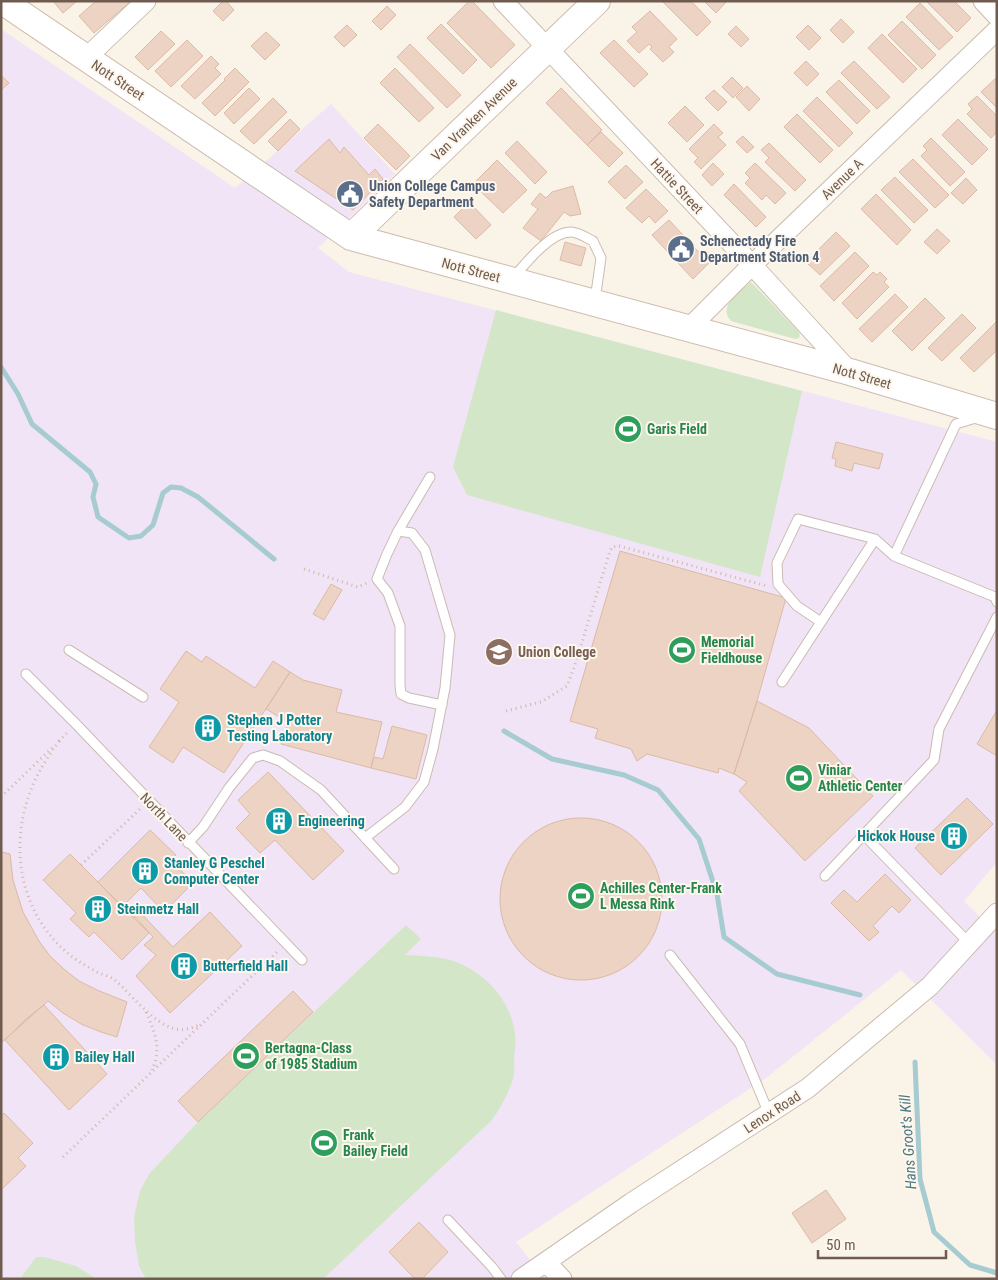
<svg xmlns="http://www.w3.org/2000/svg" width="998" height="1280" font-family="'Roboto Condensed',sans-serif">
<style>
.education{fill:#f0e4f6}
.green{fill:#d4e6c8}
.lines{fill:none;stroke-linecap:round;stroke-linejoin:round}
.stream{stroke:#a6cbd1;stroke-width:5}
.building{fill:#ecd3c3;stroke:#dcbaa5}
.lane-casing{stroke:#cabbaf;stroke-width:11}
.street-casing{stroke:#cabbaf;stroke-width:21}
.secondary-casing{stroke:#cdbbad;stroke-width:28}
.path{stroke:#d1b7a6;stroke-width:3;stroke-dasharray:1 4;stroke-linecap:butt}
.lane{stroke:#fff;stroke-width:9}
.street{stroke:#fff;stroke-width:19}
.secondary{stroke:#fff;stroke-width:26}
.labels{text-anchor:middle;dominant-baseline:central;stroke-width:4;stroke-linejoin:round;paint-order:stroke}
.street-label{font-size:14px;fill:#705b4f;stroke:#fdf7ee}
.service-label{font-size:14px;font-weight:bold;fill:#4e5e75;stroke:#fdf7ee;text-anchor:start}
.leisure-label{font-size:14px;font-weight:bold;fill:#27864d;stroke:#fdf7ee;text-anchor:start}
.education-label{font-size:14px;font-weight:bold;fill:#785e54;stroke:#fdf7ee;text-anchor:start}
.culture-label{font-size:14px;font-weight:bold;fill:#0d838f;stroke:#fdf7ee;text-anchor:start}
.water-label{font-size:15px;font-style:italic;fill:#4c7881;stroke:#fdf7ee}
</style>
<rect width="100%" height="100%" fill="#faf3e8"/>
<path class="education" d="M1 29 235 188 331 104 395 174 318 248 349 272 997 442V862L964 901 997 934V1065L901 970 766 1078 516 1242 545 1279H1Z"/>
<path class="green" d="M751 282 798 331 800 335 799 338 795 339 731 321C717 306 740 292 751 282Z
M496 310 802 391 760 577 467 495 453 467Z
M406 925 421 939 405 955C423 956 444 956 461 964 489 977 511 1002 515 1034 516 1041 515 1049 514 1056 514 1064 515 1072 513 1079 508 1094 501 1107 492 1120L323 1279H146L139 1266 135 1241 134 1217 140 1191 149 1174 198 1122Z
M36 1257H44L76 1266 97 1279H20Z"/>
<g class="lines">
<path class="stream" d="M1 367 18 394 32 424 90 472 96 484 93 497 98 517 129 538 141 536 153 525 163 493 171 487 181 488 198 497 274 559
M504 731 552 759 624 775 658 790 699 839 717 894 724 937 777 974 860 995
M915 1062 920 1179 934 1232 970 1265 997 1273"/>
</g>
<path class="building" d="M53 1H77L63 13Z
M96 1H130V2L94 33 79 16Z
M223 1H226L234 10 223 21 213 11Z
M469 1H472L515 45 491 68 447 23Z
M662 1H691L711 22 697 36Z
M704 1H727L716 13Z
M926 1H954L971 18 957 32Z
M920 3 953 37 939 50 906 17Z
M387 6 396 15 381 30 372 21Z
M650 11 677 39 669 47 674 52 663 62 650 49 652 47 649 44 639 53 627 41 637 32 632 27Z
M841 19 854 32 843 43 830 30Z
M902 21 936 55 922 69 888 35Z
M441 24 477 60 463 74 427 38Z
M347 25 357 35 344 47 334 37Z
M808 25 821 38 809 50 796 37Z
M736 26 749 39 741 47 728 34Z
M161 31 175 44 148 70 135 57Z
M266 32 280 45 265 60 251 46Z
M882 34 917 69 903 83 868 48Z
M187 40 203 56 171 87 155 71Z
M614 40 648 74 634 87 600 53Z
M410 44 461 95 447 108 397 57Z
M211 56 219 64 215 68 221 74 195 99 181 86Z
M806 61 819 74 807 86 794 73Z
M854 61 890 97 877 109 841 73Z
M235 68 249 82 215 116 202 103 225 80 224 79Z
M395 68 434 108 419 122 380 83Z
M1 75 9 83 1 90Z
M732 77 743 88 733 98 722 87Z
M996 78 997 79V108L981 92Z
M839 80 870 111 857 124 826 92Z
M747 86 760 99 749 111 736 97Z
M249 88 260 99 234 124 224 113Z
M561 88 602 130 587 145 546 103Z
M714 90 727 102 718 111 705 98Z
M977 96 997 116V132L991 138 967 114 972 109 968 104Z
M817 97 853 133 839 147 803 111Z
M273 98 287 112 254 144 240 131Z
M685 106 704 125 687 142 668 123Z
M797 114 833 150 820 163 784 127Z
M290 119 300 129 278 151 268 141Z
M958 119 988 149 972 165 942 135Z
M378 124 410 156 396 170 364 138Z
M714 124 723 133 718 137 726 145 701 169 694 162 698 158 689 149Z
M601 132 623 153 609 167 587 145Z
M743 136 754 147 747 153 736 142Z
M931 138 965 172 950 186 921 156 927 150 923 146Z
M329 139 340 153 344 147 369 175 375 169 383 179 353 210 295 171Z
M517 141 547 172 535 184 505 153Z
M769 143 806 180 795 191 765 162 769 158 761 150Z
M913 159 949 195 935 208 899 172Z
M497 160 527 190 503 213 473 184Z
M713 163 724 174 712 186 702 175Z
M755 163 786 193 775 204 766 195 762 200 745 183 750 178 745 173Z
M626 165 643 182 625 199 608 182Z
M895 177 928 210 914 223 881 190Z
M966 178 977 190 963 204 951 193Z
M734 184 766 217 756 227 724 195Z
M573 186 581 214 570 216 564 212 541 241 523 228 538 209 531 204 540 193 546 198 552 192Z
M646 189 668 211 655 223 649 216 642 223 626 208Z
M876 194 911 230 897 245 861 209Z
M469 202 491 225 476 239 454 217Z
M669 220 709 263 693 279 652 235Z
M937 229 950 241 937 254 924 242Z
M836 232 850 246 820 275 806 262Z
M565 242 586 248 581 266 560 260Z
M855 252 869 266 834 301 820 286Z
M873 272 877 275 880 272 887 279 884 282 889 287 857 319 842 303Z
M895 294 908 307 872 342 859 329Z
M925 298 945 318 912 351 892 331Z
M962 314 976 328 942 361 928 348Z
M997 321V350L974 372 960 358Z
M836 442 883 454 879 469 854 463 852 471 835 466 836 459 832 458Z
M620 551 786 598 757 701 734 774 719 768 718 773 647 754 637 761 631 749 595 738 598 729 570 721Z
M331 584 342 590 324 620 313 614Z
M186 651 202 662 206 656 255 688 273 661 290 672 224 773 183 747 173 763 149 747 179 702 160 689Z
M290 672 303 680 342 690 336 712 382 722 371 768 281 744 288 722 266 709Z
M757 701 809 728 873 796 805 861 739 791 747 782 734 774Z
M997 710V756L977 744Z
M392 726 427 735 416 779 371 768 374 757 383 759Z
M268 772 344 851 313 880 275 840 260 853 236 828 250 814 238 800Z
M967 798 993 824 941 875 915 848Z
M500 899a81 81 0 1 1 162 0a81 81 0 1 1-162 0Z
M150 830 176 855 171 860 193 883 164 912 141 888 122 907 98 882Z
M1 852 10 854 13 880 23 912 39 941 50 956 65 970 79 981 97 990 127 1002 117 1037 101 1032 81 1024 63 1013 48 1001 1 1043Z
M70 854 149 933 122 960 94 932 89 937 70 919 76 913 43 880Z
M885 874 911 900 899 913 892 906 873 926 879 932 869 941 831 903 844 890 857 902Z
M134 906 173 947 210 912 242 946 170 1013 136 976 156 955 144 945 153 937 135 917 134 918 127 912Z
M293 991 313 1012 198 1122 178 1101Z
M44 1005 107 1074 69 1110 5 1040 26 1019Z
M4 1113 33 1143 18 1158 26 1166 1 1190V1116Z
M826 1190 846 1219 812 1243 792 1213Z
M419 1222 448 1252 422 1279H415L389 1252Z"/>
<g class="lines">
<g class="lane-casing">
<path id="lane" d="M513 278C526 263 550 232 571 232 578 232 587 238 593 241L601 258 595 300
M979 417 956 424 894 556 995 597 997 602
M398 531 430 477
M821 622 797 606 778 584 777 563 798 519 875 539 894 556
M69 650 143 697
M26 674 76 724 302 960
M782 682 875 539
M864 835 969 943
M365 838 405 807 424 782 433 749 445 688 450 635 425 550 412 533 398 531 387 554 377 579 388 593 400 626V685L401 694 409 698 442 705
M188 843 203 827 229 788 253 758 263 755 280 761 321 790 394 869
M825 876 934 760 939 729 997 617
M670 955 740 1044 769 1114
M448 1220 492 1267 501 1279"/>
</g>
<g class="street-casing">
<path id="street" d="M503 1 752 265 849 371
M983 1 997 16
M86 58 146 1
M688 329 752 265 997 30
M546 1262 562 1279
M521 1279 631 1203 808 1088 930 986 997 913"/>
</g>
<g class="secondary-casing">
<path id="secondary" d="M2 1 351 237 850 372 997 416
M351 237 597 1"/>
</g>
<path class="path" d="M304 569 358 587 367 583
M506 711 541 702 567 686 575 665 609 554 612 547 619 546 767 586
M59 741C49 755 39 770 32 787 8 846 19 914 71 956 79 962 88 967 97 972 104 975 112 977 117 982 134 997 162 1035 187 1029 192 1028 197 1026 201 1024
M59 741 69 731
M1 797 53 747
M81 865 140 809
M146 1012C155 1033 162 1048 152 1070
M63 1157 278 951"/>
<use href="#lane" class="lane"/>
<use href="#street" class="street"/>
<use href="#secondary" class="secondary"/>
</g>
<defs>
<g id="civic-disc" transform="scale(1.4375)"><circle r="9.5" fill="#5c6f8a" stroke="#fdf7ee"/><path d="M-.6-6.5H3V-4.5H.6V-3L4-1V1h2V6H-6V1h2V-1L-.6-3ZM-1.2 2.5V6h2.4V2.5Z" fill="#fff"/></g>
<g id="stadium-disc" transform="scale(1.4375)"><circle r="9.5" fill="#2e9e5b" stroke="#fdf7ee"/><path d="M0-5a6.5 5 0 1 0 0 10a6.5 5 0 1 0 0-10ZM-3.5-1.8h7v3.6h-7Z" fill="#fff"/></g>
<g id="university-disc" transform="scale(1.4375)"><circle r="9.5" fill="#8d6e63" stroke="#fdf7ee"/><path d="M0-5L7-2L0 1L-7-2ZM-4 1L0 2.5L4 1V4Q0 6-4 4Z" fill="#fff"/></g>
<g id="building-disc" transform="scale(1.4375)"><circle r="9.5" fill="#0f9aa8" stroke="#fdf7ee"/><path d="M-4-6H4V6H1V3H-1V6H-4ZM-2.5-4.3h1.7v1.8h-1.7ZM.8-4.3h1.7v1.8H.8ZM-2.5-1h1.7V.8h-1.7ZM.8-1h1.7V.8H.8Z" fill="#fff"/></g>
</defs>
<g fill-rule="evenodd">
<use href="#civic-disc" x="350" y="194"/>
<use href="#civic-disc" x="681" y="249"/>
<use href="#stadium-disc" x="628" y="429"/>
<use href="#stadium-disc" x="682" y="650"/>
<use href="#university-disc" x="499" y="652"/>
<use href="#building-disc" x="208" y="728"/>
<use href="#stadium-disc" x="799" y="778"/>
<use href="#building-disc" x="279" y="821"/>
<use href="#building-disc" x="954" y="836"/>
<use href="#building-disc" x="145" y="871"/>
<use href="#stadium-disc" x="581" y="896"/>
<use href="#building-disc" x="98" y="909"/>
<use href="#building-disc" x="184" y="966"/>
<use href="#stadium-disc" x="246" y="1056"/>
<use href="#building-disc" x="56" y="1057"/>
<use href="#stadium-disc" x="324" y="1143"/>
</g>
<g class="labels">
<g class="street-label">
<text transform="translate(118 80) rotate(34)">Nott Street</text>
<text transform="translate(474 119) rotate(-44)">Van Vranken Avenue</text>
<text transform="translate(842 179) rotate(-44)">Avenue A</text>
<text transform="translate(677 186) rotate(47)">Hattie Street</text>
<text transform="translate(471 270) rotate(15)">Nott Street</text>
<text transform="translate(862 376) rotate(16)">Nott Street</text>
<text transform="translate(164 817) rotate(46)">North Lane</text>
<text transform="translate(772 1112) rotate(-33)">Lenox Road</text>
</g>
<g class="service-label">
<text x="369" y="186">Union College Campus<tspan x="369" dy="16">Safety Department</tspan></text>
<text x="700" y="241">Schenectady Fire<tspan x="700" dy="16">Department Station 4</tspan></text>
</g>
<g class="leisure-label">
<text x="647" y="429">Garis Field</text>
<text x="701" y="642">Memorial<tspan x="701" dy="16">Fieldhouse</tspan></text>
<text x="818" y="770">Viniar<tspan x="818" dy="16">Athletic Center</tspan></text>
<text x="600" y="888">Achilles Center-Frank<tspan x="600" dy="16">L Messa Rink</tspan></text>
<text x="265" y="1048">Bertagna-Class<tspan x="265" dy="16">of 1985 Stadium</tspan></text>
<text x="343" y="1135">Frank<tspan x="343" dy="16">Bailey Field</tspan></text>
</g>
<g class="education-label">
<text x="518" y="652">Union College</text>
</g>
<g class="culture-label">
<text x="227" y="720">Stephen J Potter<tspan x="227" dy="16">Testing Laboratory</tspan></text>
<text x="298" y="821">Engineering</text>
<text x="935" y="836" text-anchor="end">Hickok House</text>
<text x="164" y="863">Stanley G Peschel<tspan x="164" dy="16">Computer Center</tspan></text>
<text x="117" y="909">Steinmetz Hall</text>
<text x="203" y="966">Butterfield Hall</text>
<text x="75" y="1057">Bailey Hall</text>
</g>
<g class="water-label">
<text transform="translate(908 1142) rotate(-94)">Hans Groot's Kill</text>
</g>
</g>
<rect width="998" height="1280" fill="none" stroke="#705b4f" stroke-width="5"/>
<path d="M818 1250v8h128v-8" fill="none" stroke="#705b4f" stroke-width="2.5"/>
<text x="826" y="1250" font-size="15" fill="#705b4f" stroke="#fdf7ee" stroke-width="4" paint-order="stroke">50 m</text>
</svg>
